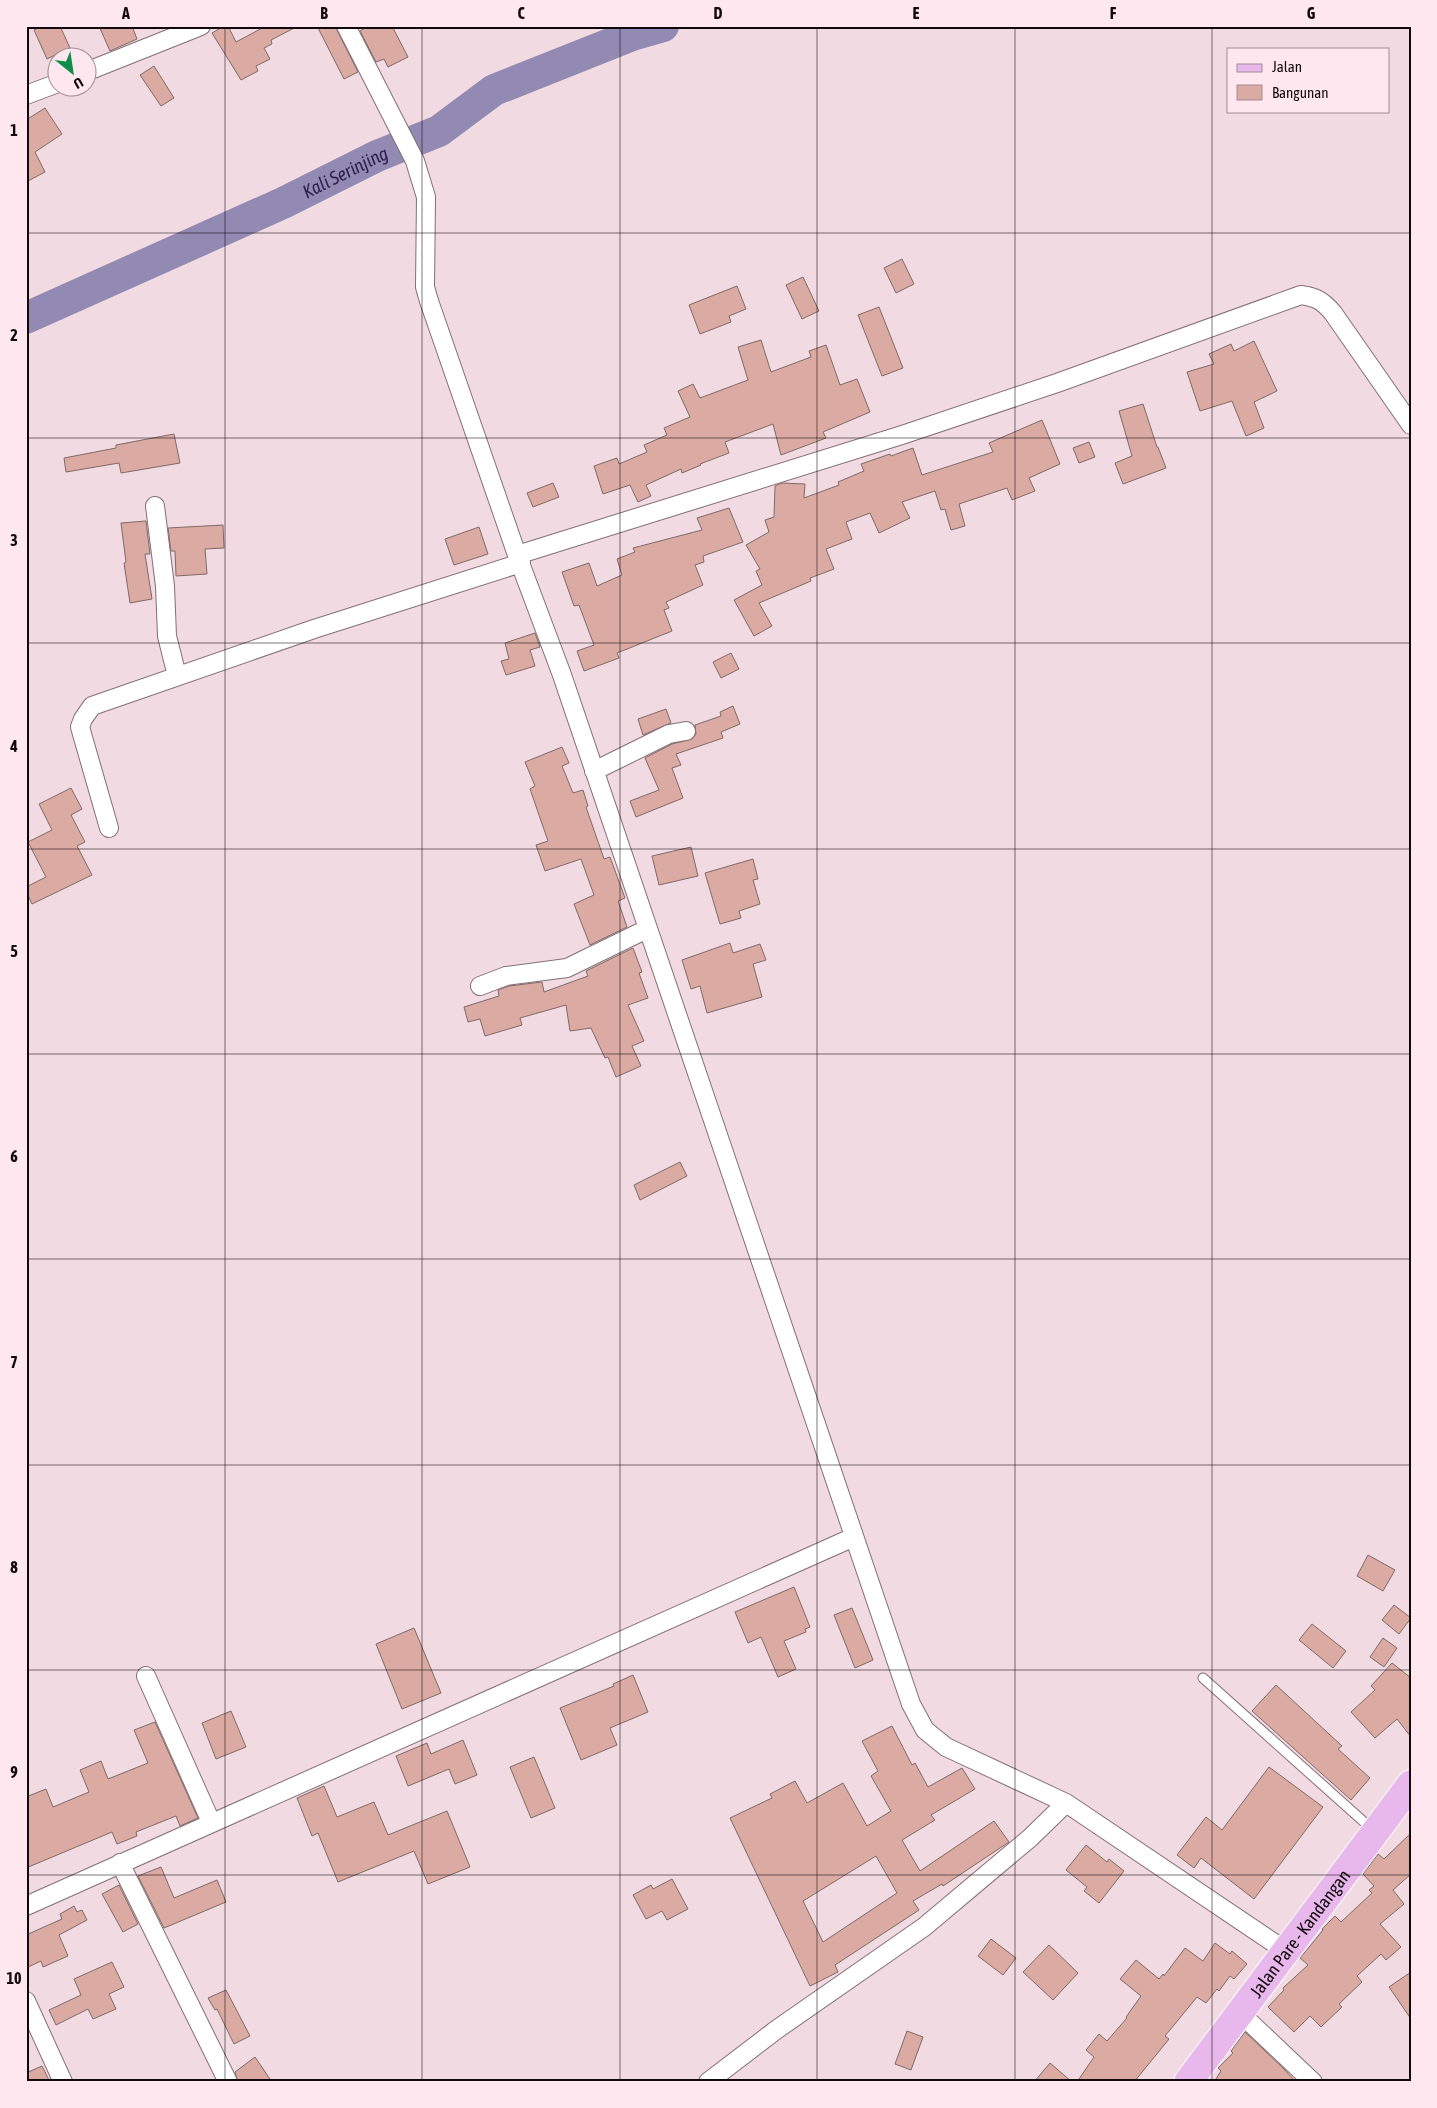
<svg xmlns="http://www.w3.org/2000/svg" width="1437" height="2108" font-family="'Asap Condensed',sans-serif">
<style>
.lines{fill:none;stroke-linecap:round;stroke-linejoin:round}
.river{stroke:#928ab2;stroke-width:32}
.building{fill:#dbaaa3;stroke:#7f6a67;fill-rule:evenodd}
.service-casing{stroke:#846f76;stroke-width:11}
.minor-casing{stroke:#846f76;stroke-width:20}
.primary-casing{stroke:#fff;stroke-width:30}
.service{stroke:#fff;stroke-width:9}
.minor{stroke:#fff;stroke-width:18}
.primary{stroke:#e8b7eb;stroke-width:28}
.grid{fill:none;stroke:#11090c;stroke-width:1;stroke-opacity:0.55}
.labels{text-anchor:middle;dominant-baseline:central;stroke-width:4;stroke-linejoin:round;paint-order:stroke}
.street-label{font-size:18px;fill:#11090c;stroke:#fee7ee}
.water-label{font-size:19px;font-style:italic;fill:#2e1e51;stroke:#fee7ee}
.neatline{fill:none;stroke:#11090c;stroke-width:2}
.grid-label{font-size:16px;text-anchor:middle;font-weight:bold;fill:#11090c}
</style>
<rect width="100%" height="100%" fill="#f1dae1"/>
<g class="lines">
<path class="river" id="s1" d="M26 318 283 203 377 156 439 131 494 90 635 34 663 26"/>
</g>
<path class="building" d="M43 26H60L70 48 47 59 34 30Z
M99 26H132L137 39 110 51Z
M224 26H228L236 42 266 26H298L271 40 272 44 264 48 270 59 256 66 258 71 241 80 212 33Z
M317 26H335L358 72 344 79Z
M368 26H392L408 57 388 67 384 59 376 62 360 31Z
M154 66 174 98 161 106 140 75Z
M45 108 62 134 35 152 45 172 26 182V120Z
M902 259 914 284 896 293 884 268Z
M803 277 819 311 802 319 786 285Z
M737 286 746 309 729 316 731 322 700 334 689 305Z
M879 307 903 368 882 376 858 315Z
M761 340 771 372 811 357 809 351 826 345 840 385 857 379 870 412 823 432 826 438 781 455 773 424 725 442 729 453 700 464 701 465 682 473 681 469 646 485 651 496 638 502 630 485 603 494 594 466 617 458 619 464 647 452 644 445 667 435 664 428 690 417 678 391 693 384 700 398 748 380 738 347Z
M1254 341 1277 391 1254 402 1264 428 1246 436 1232 401 1200 411 1187 372 1214 364 1209 354 1231 344 1234 351Z
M1143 404 1157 447H1158L1166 468 1123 484 1115 463 1132 456 1119 411Z
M1042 420 1060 464 1029 478 1035 491 1012 500 1007 488 959 504 965 526 951 530 945 509 941 510 935 491 902 502 910 518 879 533 870 513 846 522 852 539 826 549 834 569 810 578 811 581 759 603 772 626 754 636 734 600 762 585 756 571 760 569 746 545 769 532 765 520 774 517 775 486 782 483 805 484 804 498 839 485 838 482 864 471 861 464 890 454 891 456 913 448 922 475 993 452 989 443Z
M174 434 180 463 121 473 119 463 66 472 64 458 116 448V445Z
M1089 442 1095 457 1079 463 1073 448Z
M553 483 559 497 533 507 527 493Z
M729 508 743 542 703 556 704 562 695 565 703 585 666 602 669 608 664 610 672 631 617 653 619 658 584 671 577 651 594 645 579 605 574 606 562 572 589 563 597 586 622 575 617 559 635 552 633 548 702 530 697 518Z
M146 521 150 554H145L152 599 130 603 124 563 126 562 121 523Z
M223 525 224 548 205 549 207 574 176 576 175 551H171L168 528Z
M479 527 488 554 454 565 445 539Z
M535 633 540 647 530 650 535 666 506 675 501 661 509 659 505 643Z
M731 653 739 669 721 678 713 662Z
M733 706 740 724 721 732 723 738 676 754 681 765 672 768 683 798 636 817 630 801 659 790 645 758 672 744 692 739 696 734 695 725 721 716 720 712Z
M666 709 671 723 643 735 638 719Z
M562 747 569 763 562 766 573 793 583 790 588 806 586 807 604 859 610 857 625 898 618 901 627 927 590 945 574 904 594 895 581 859 545 871 536 845 548 841 530 789 535 786 525 762Z
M71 788 82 809 71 815 85 842 77 846 92 875 32 904 26 891V887L46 877 28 842 52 830 39 804Z
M691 847 698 876 659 885 652 856Z
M753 859 758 879 753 880 760 904 739 911 741 918 720 924 705 873Z
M730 943 733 953 760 944 766 960 753 964 762 997 707 1013 700 986 691 989 682 960Z
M633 948 642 972 639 973 648 998 628 1005 644 1041 632 1046 641 1066 616 1077 608 1057 605 1058 591 1028 570 1031 566 1005 520 1018 522 1025 485 1036 480 1019 468 1022 464 1007 499 996 498 990 509 986 542 982 544 992 588 976 586 971Z
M680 1162 687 1176 640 1200 634 1185Z
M1368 1555 1395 1570 1383 1591 1357 1576Z
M794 1587 810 1627 805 1629 806 1632 784 1641 796 1669 778 1677 761 1637 748 1643 735 1612Z
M1394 1605 1411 1618 1399 1634 1382 1620Z
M852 1608 873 1660 855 1668 834 1615Z
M1312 1624 1346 1651 1333 1668 1299 1640Z
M414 1628 441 1693 402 1709 376 1644Z
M1383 1638 1397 1648 1384 1667 1370 1657Z
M1392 1663 1411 1678V1737L1397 1719 1375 1738 1351 1712 1375 1690 1371 1686Z
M633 1675 648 1712 610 1728 617 1745 581 1760 560 1708 614 1686 613 1684Z
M1276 1685 1342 1746 1338 1749 1370 1778 1351 1800 1252 1711Z
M231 1711 246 1747 216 1759 202 1723Z
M155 1722 198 1818 180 1826 176 1816 136 1832 137 1836 117 1844 112 1832 26 1868V1797L46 1789 53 1807 89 1792 80 1770 101 1761 108 1779 148 1763 134 1730Z
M892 1726 912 1765 915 1763 928 1787 962 1768 975 1789 931 1815 935 1820 902 1840 920 1871 994 1821 1009 1842 943 1886 942 1884 913 1901 919 1910 835 1965 838 1972 810 1986 730 1818 772 1798 770 1794 795 1781 807 1803 843 1783 867 1826 891 1811 871 1776 878 1771 862 1741ZM876 1856 897 1893 823 1942 803 1901Z
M463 1740 477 1775 455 1784 449 1769 408 1786 396 1756 427 1743 431 1754Z
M534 1757 555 1808 531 1818 510 1767Z
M1269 1767 1323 1807 1254 1899 1201 1858 1194 1868 1177 1855 1206 1817 1222 1830Z
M324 1786 337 1817 374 1802 388 1835 447 1811 470 1867 428 1884 414 1851 338 1882 318 1833 312 1836 297 1798Z
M1411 1833V1874L1393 1890 1404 1904 1380 1924 1401 1947 1386 1960 1381 1954 1357 1976 1362 1982 1339 2004 1342 2007 1321 2027 1310 2016 1294 2032 1268 2007 1284 1990 1283 1988 1308 1965 1300 1958 1323 1930 1322 1929 1335 1916 1341 1922 1372 1893 1369 1890 1374 1886 1363 1874 1378 1854 1384 1859Z
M1086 1845 1107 1862 1109 1859 1124 1871 1099 1903 1084 1891 1087 1887 1066 1870Z
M161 1867 174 1898 217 1880 226 1902 164 1928 138 1876Z
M672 1879 688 1909 667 1920 662 1911 646 1919 633 1895 651 1885 653 1889Z
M119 1885 138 1924 123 1932 102 1894Z
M74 1906 77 1912 82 1910 87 1920 59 1935 68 1956 43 1967 41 1961 26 1968V1935L62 1919 60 1914Z
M991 1939 1016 1958 1003 1975 978 1956Z
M1215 1943 1230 1954 1232 1951 1247 1964 1234 1979 1230 1976 1219 1991 1217 1989 1206 2003 1197 1997 1165 2036 1169 2039 1134 2082H1077L1094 2057 1086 2050 1099 2034 1107 2041 1127 2018 1126 2017 1141 1996 1120 1979 1136 1960 1159 1979 1163 1974 1164 1976 1185 1948 1203 1961Z
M1049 1945 1078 1973 1053 2000 1023 1972Z
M112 1962 124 1987 109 1994 116 2009 93 2019 88 2009 56 2025 49 2010 81 1995 74 1979Z
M1411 1972V2019L1389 1987Z
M226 1990 250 2036 234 2044 217 2009 215 2010 208 1998Z
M907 2031 923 2037 911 2070 895 2064Z
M1245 2032 1283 2068 1296 2082H1214L1221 2071 1218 2068 1233 2053 1231 2051Z
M255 2057 272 2082H238L235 2072Z
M1050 2063 1072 2082H1034Z
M42 2066 50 2082H26V2073Z"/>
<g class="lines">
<g class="service-casing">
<path id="service" d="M1203 1678 1373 1830"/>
</g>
<g class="minor-casing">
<path id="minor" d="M346 26 415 161 426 197 425 287 429 301 517 555 562 675 911 1704 925 1730 946 1747 1066 1803 1286 1951
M88 71 201 26
M26 95 58 83
M155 506 165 586 167 636 177 676
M517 555 902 435 1057 383 1301 295C1316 297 1323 301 1333 313L1411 425
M594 771 669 734 686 731
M109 828 80 727 83 719 92 706 314 629 521 563
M480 986 506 976 567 968 647 929
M146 1676 211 1822
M120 1863 228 2082
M26 1906 854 1537
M26 2001 63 2082
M1240 2013 1313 2082
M708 2082 776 2030 924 1927 1030 1838 1066 1803"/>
</g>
<g class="primary-casing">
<g id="primary">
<path id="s2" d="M1188 2082 1411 1784"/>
</g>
</g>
<use href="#service" class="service"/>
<use href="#minor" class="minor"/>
<use href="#primary" class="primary"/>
</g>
<path class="grid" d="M225 26V2082M422 26V2082M620 26V2082M817 26V2082M1015 26V2082M1212 26V2082M26 233H1411M26 438H1411M26 643H1411M26 849H1411M26 1054H1411M26 1259H1411M26 1465H1411M26 1670H1411M26 1875H1411"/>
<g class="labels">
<g class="street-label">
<text stroke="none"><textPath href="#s2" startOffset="186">Jalan Pare - Kandangan</textPath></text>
</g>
<g class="water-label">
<text stroke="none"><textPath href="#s1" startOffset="351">Kali Serinjing</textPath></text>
</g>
</g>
<rect width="1437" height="2108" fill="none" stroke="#fee7ee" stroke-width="55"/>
<rect x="1227" y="48" width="162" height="65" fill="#fee7ee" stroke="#9f8e94"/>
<rect x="1237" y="64" width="25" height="8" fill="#e8b7eb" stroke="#9f8e94"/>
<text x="1272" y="72" font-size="15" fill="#11090c">Jalan</text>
<rect x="1237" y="85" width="25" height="15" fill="#dbaaa3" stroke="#9f8e94"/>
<text x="1272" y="98" font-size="15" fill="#11090c">Bangunan</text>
<g transform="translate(72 72) rotate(150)"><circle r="24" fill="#fee7ee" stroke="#9f8e94"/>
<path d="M0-4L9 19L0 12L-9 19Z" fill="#0f8e4a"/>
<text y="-8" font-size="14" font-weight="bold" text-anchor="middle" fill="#11090c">U</text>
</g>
<rect x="28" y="28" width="1382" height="2052" class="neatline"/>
<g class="grid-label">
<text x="126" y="19">A</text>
<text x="324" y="19">B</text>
<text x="521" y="19">C</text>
<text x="718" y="19">D</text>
<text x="916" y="19">E</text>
<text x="1113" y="19">F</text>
<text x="1311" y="19">G</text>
<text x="14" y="136">1</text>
<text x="14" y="341">2</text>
<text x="14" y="546">3</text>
<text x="14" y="752">4</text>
<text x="14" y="957">5</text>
<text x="14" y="1162">6</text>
<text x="14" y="1368">7</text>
<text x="14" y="1573">8</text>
<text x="14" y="1778">9</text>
<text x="14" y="1984">10</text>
</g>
</svg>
